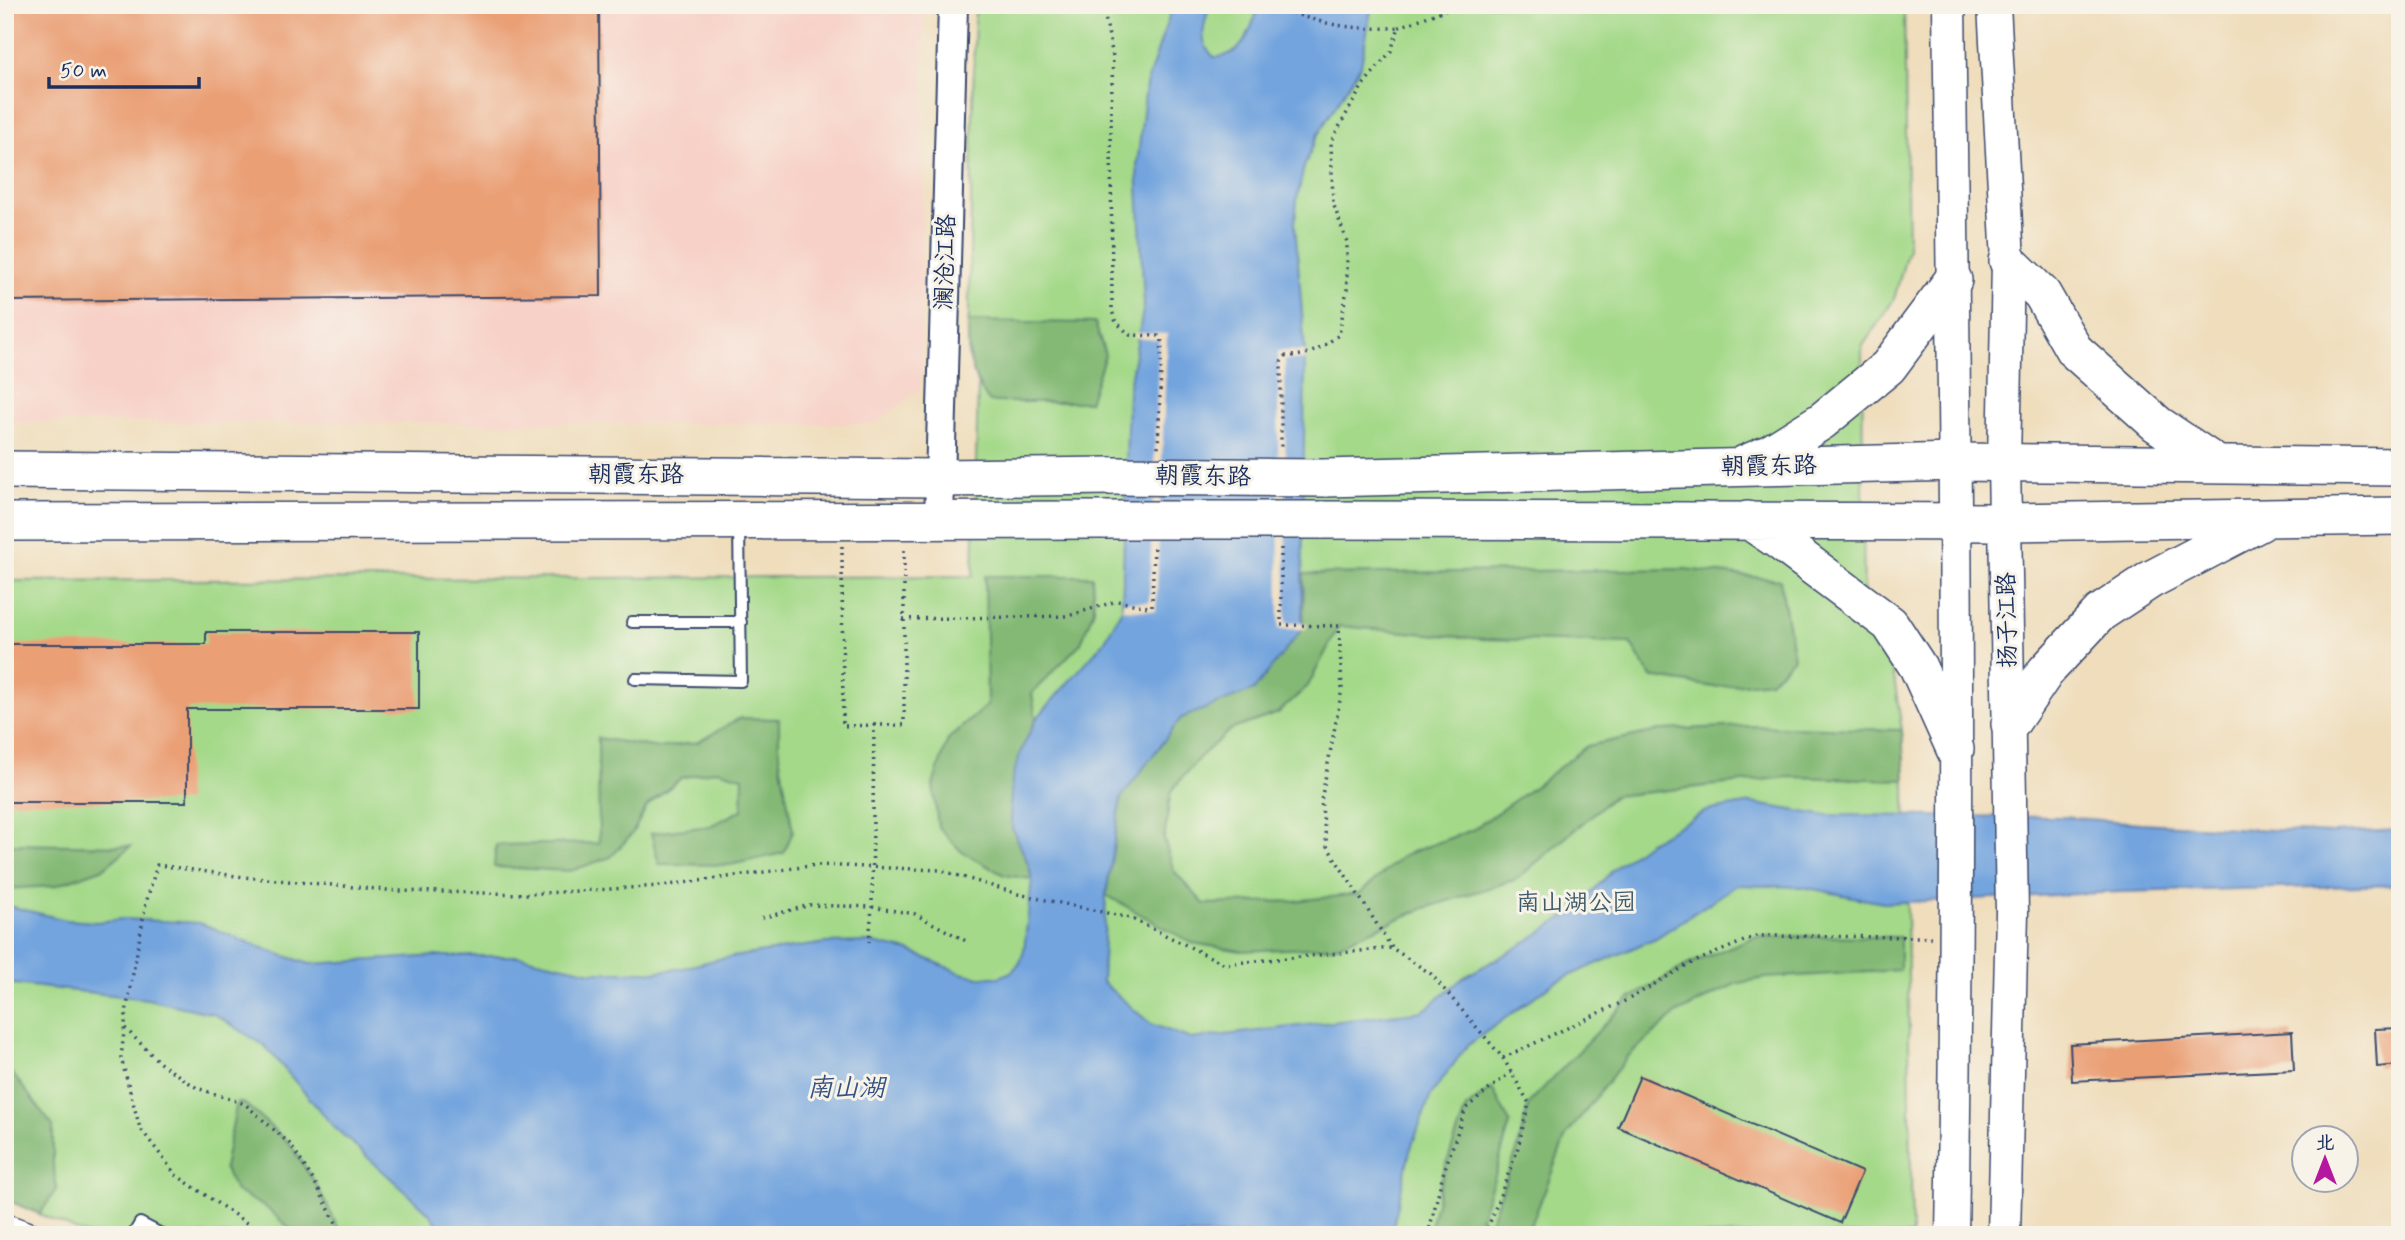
<svg xmlns="http://www.w3.org/2000/svg" width="2405" height="1240" font-family="Mynerve,'LXGW WenKai TC',sans-serif">
<style>
.built{fill:#f7d1c7}
.green{fill:#a4d989;stroke:#608474;stroke-width:2}
.forest{fill:#83b975;stroke:#4f746a;stroke-width:2}
.water{fill:#73a4de;stroke:#476a9e;stroke-width:2}
.pier{fill:#efddbb}
.building{fill:#ea9f74}
.lines{fill:none;stroke-linecap:round;stroke-linejoin:round}
.service-casing{stroke:#3b496c;stroke-width:14}
.minor-casing{stroke:#3b496c;stroke-width:26}
.tertiary-casing{stroke:#3b496c;stroke-width:32}
.secondary-casing{stroke:#3b496c;stroke-width:35}
.primary-casing{stroke:#3b496c;stroke-width:40}
.path{stroke:#3b496c;stroke-width:3.5;stroke-dasharray:2 5;stroke-linecap:butt}
.service{stroke:#fff;stroke-width:10}
.minor{stroke:#fff;stroke-width:23}
.tertiary{stroke:#fff;stroke-width:28}
.secondary{stroke:#fff;stroke-width:32}
.primary{stroke:#fff;stroke-width:37}
.primary-bridge-casing{stroke:#3b496c;stroke-width:40;stroke-linecap:butt}
.primary-bridge{stroke:#fff;stroke-width:37}
.labels{text-anchor:middle;dominant-baseline:central;stroke-width:6;stroke-linejoin:round;paint-order:stroke}
.street-label{font-size:24px;fill:#1b2f5e;stroke:#f7f3e8}
.park-label{font-size:24px;fill:#3d5a69;stroke:#f7f3e8}
.water-label{font-size:26px;font-style:italic;fill:#355284;stroke:#f7f3e8}
</style>
<rect width="100%" height="100%" fill="#f7f3e8"/>
<filter id="ink" filterUnits="userSpaceOnUse"><feTurbulence type="fractalNoise" baseFrequency=".0143" numOctaves="2"/><feDisplacementMap in="SourceGraphic" scale="14" xChannelSelector="R" yChannelSelector="G"/><feConvolveMatrix kernelMatrix="1 2 1 2 8 2 1 2 1" color-interpolation-filters="sRGB"/></filter>
<filter id="wash" filterUnits="userSpaceOnUse"><feTurbulence type="fractalNoise" baseFrequency=".00686" numOctaves="4" result="noise"/><feDisplacementMap in="SourceGraphic" scale="28" xChannelSelector="R" yChannelSelector="G"/><feGaussianBlur stdDeviation="1.57" result="paint"/><feColorMatrix in="noise" values="0 0 0 0 0 0 0 0 0 0 0 0 0 0 0 0 0 1.4 0 .05"/><feComposite in="paint" operator="in"/></filter>
<g filter="url(#wash)">
<rect width="100%" height="100%" fill="#efddbb"/>
<path class="built" d="M5 5H924L921 389 875 424 5 422Z"/>
<path class="green" d="M975 5H1904L1908 249 1894 299 1862 347 1864 627 1893 671 1902 730 1905 780 1912 1235H87L5 1199V581L973 576 978 386 968 354Z"/>
<path class="forest" d="M968 321 1095 323 1105 355 1089 402H989C970 373 967 355 968 321Z
M1685 569 1780 580 1794 658 1770 681 1714 687 1651 677 1630 643 1483 639 1339 626 1308 686 1278 713 1230 730 1199 758 1171 791 1164 839 1174 871 1204 904 1293 901 1359 894 1404 855 1472 830 1538 784 1587 746 1662 730 1748 726 1902 730 1905 780 1790 777 1614 796 1517 879 1422 909 1332 947 1241 951 1192 943 1106 895 1121 797 1181 718 1254 689 1303 623 1304 574Z
M985 576H1092L1094 609 1081 643 1032 693 1036 719 1020 753 1012 828 1028 863 1032 879 1004 875 962 852 938 827 933 785 948 739 987 705Z
M740 718 779 719V755L793 831 784 853 730 865 659 864 651 833 710 826 742 810 743 777 716 770 681 778 647 806 632 834 611 857 570 871 494 867 496 845 599 843 598 738 659 748 698 742Z
M5 844 131 846 104 868 54 886 5 889Z
M1756 936 1900 937V970L1765 978 1735 984 1676 1014 1627 1057 1566 1136 1534 1218 1525 1235H1485L1517 1151 1529 1103 1629 999 1687 965Z
M5 1064 53 1126V1165L57 1188 40 1214 5 1199Z
M1492 1088 1510 1123 1495 1176 1476 1229 1473 1235H1428L1443 1174 1466 1108Z
M237 1102 245 1104 290 1144 317 1186 342 1235H297L268 1209 236 1191 224 1168Z"/>
<path class="water" d="M1173 5H1210C1204 25 1197 41 1214 57 1244 57 1251 29 1259 5H1372L1361 65 1317 136 1304 167 1297 199 1295 224 1305 351 1302 629 1254 690 1181 718 1121 798 1106 895 1102 982 1151 1024 1191 1039 1423 1011 1464 977 1515 949 1573 911 1618 865 1649 842 1706 811 1751 803 1821 815 2062 817 2140 823 2332 833 2400 830V885L2123 892 1883 903 1803 887 1737 885 1656 938 1555 982 1467 1046 1431 1095 1410 1151 1391 1235H445L428 1212 333 1126 265 1046 214 1014 147 999 5 983V905L66 920 97 922 123 919 200 923 273 952 310 964 436 956H520L592 972H653L683 968 718 959 826 943 869 942 909 951 961 973 979 977H999L1011 972 1020 963 1024 950 1032 879 1028 863 1012 828 1010 807 1012 780 1020 753 1036 719 1104 642 1122 609 1128 392 1144 305 1137 166 1146 85Z"/>
<path class="pier" d="M1135 333 1167 334 1156 611 1122 609 1123 601 1149 602 1159 340 1134 338Z
M1278 351H1305V360H1285L1286 623H1307L1306 629H1279Z"/>
<g id="blocks">
<path class="building" d="M5 5H599L601 296 5 301Z
M206 632H419V709H187V802H5V644H206Z
M2400 1028V1065L2377 1067 2375 1029Z
M2292 1032 2294 1070 2072 1081 2070 1044Z
M1640 1076 1862 1172 1840 1223 1618 1127Z"/>
</g>
</g>
<g filter="url(#ink)">
<use href="#blocks" fill-opacity="0" stroke="#3b496c" stroke-width="2"/>
<g class="lines">
<g class="service-casing">
<path id="service" d="M632 622H741
M635 679 741 681 739 526
M133 1235 140 1223 163 1235"/>
</g>
<g class="minor-casing">
<path id="minor" d="M5 1225 32 1235"/>
</g>
<g class="tertiary-casing">
<path id="tertiary" d="M939 519 953 5"/>
</g>
<g class="secondary-casing">
<path id="secondary" d="M1949 5C1955 415 1960 825 1952 1235
M1994 5 2008 261 2004 463 2012 912 2004 1235"/>
</g>
<g class="primary-casing">
<path id="primary" d="M2008 261 2042 294 2074 350 2157 424 2218 465
M1745 464 1771 453 1822 421 1888 367 1953 280
M5 470 939 478 1113 476
M1325 478 1956 462 2400 467
M1321 520 2006 522 2400 516
M1748 520 1779 541 1890 624 1918 667 1955 749
M5 522 1106 520
M2010 724 2046 671 2100 613 2150 580 2261 522"/>
</g>
<path class="path" d="M1082 5 1103 6 1113 57 1111 111 1112 311 1116 322 1130 335 1158 336 1162 339 1158 449
M1273 5C1313 23 1355 32 1399 27L1391 51 1363 85 1331 141 1333 203 1347 242V289L1339 335C1319 349 1311 356 1286 356L1281 362V450
M1399 27 1458 5
M842 546 843 726 874 725 872 907 869 942
M1281 548V625L1339 626 1342 689 1321 801 1327 846 1392 948
M903 619 1068 616 1117 601 1148 607 1152 606V601L1154 547
M874 725H904V549
M762 918 810 905 872 907 915 914 966 941
M125 1028 160 1063 197 1088 245 1104 290 1144 317 1186 342 1235
M1503 1058 1629 999 1687 965 1756 936 1931 937
M264 1235 176 1175 140 1128 121 1058 127 1006 146 903 157 865 244 877 398 891 527 894 661 886 817 865 940 870 1018 894 1130 918 1225 964 1392 948 1431 974 1503 1058 1529 1103 1517 1151 1485 1235
M1428 1235 1443 1174 1466 1108 1511 1072"/>
<use href="#service" class="service"/>
<use href="#minor" class="minor"/>
<use href="#tertiary" class="tertiary"/>
<use href="#secondary" class="secondary"/>
<use href="#primary" class="primary"/>
<g class="primary-bridge-casing">
<path id="primary-bridge" d="M1113 476 1325 478
M1106 520H1321"/>
</g>
<use href="#primary-bridge" class="primary-bridge"/>
</g>
</g>
<g class="labels">
<g class="street-label">
<text transform="translate(946 262) rotate(-88)">澜沧江路</text>
<text transform="translate(1769 467) rotate(-1)">朝霞东路</text>
<text x="636" y="475">朝霞东路</text>
<text transform="translate(1203 477) rotate(1)">朝霞东路</text>
<text transform="translate(2008 620) rotate(-91)">扬子江路</text>
</g>
<g class="park-label">
<text x="1576" y="903">南山湖公园</text>
</g>
<g class="water-label">
<text x="846" y="1089">南山湖</text>
</g>
</g>
<rect width="2405" height="1240" fill="none" stroke="#f7f3e8" stroke-width="28"/>
<g transform="translate(2325 1159)"><circle r="33" fill="#f7f3e8" stroke="#9fa5b1" stroke-width="2"/>
<path d="M0-5L12 26L0 18L-12 26Z" fill="#b5179e"/>
<text y="-10" font-size="19" font-weight="bold" text-anchor="middle" fill="#1b2f5e">北</text>
</g>
<path d="M49 77v10h150v-10" fill="none" stroke="#1b2f5e" stroke-width="3.5"/>
<text x="60" y="77" font-size="21" fill="#1b2f5e" stroke="#f7f3e8" stroke-width="5" paint-order="stroke">50 m</text>
</svg>
